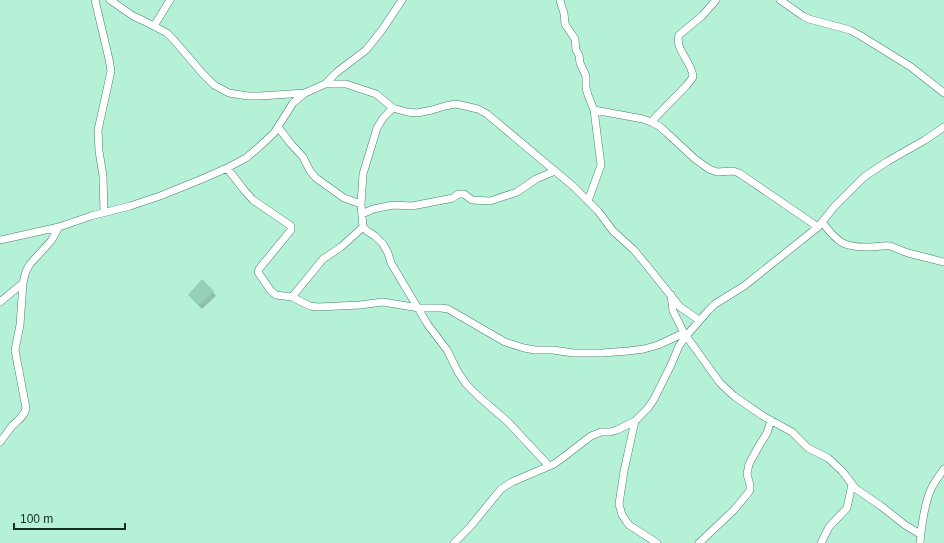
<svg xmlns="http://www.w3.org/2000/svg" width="944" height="543" font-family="Helvetica,sans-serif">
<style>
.shadow{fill:#0003}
.building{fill:#96d0b7}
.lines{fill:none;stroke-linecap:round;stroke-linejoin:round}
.minor-casing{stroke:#49816a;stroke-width:8}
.minor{stroke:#fff;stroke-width:7}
</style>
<rect width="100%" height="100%" fill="#b5f1d7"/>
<path class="shadow" d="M213 292 216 296 202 309 192 299 189 295Z"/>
<path class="building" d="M202 279 214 291 199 305 188 295Z"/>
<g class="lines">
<g class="minor-casing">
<path id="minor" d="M95 0 109 59 111 71 98 130 99 151 103 176 104 213
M110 0 133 16 144 21 167 33 173 39 203 74 214 85 229 93 248 96H260L305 93
M560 0 561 4 564 13 565 24 575 39 576 50 579 55 580 63 586 76V88L588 95 594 110 601 165 588 201
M780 0 803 16 809 19 850 30 861 36 911 67 944 93
M154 26 170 0
M325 84H346L376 94 393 108 407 112 417 113 432 110 445 106 456 104 478 109 487 114 573 186 598 211 613 231 634 250 648 267 680 307 699 320
M393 108 383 118 377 128 363 174 361 204 363 227 367 231 375 236 383 244 388 253 391 263 428 325 447 350 458 372 466 384 478 396 508 422 549 466
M594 110 643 119 651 122 659 126 667 133 695 159 709 169 717 172 733 171 739 173 818 227
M651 122 687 85 693 77C693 63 674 49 679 35L702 16 716 0
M278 127 291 144 303 157 310 171 316 178 344 198 361 204
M227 168 244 190 253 200 291 226V230L259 269 258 272 271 291 276 295 292 297 310 306 318 307 360 305 383 302 419 308H441L448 309 505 342 524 348 535 350H553L573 353H602L628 351 644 349 658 345 684 333
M362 214 373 209 393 205 412 206 448 199 453 198 458 194H464L472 200 490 201 517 192 536 179 555 171
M822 222C838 243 844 248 871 247 878 247 884 245 890 246 896 248 902 251 908 253 920 256 932 259 944 262
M0 240 59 227 91 216 130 206 160 196 202 179 227 168 246 158 259 147 274 133 293 103 305 93 325 84 337 72 366 50 382 30 402 0
M671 295 673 311 684 333 720 383 734 396 763 416 792 432 808 448 828 458 842 471 856 489 881 506 905 525 920 534
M292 297 323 259 341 247 363 227
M0 302 23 283
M635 421 624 471 619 504 622 515 629 525 657 543
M0 442C4 437 8 431 12 426 17 421 25 416 26 408L15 350 20 325 23 283 26 271 30 264 51 241 59 227
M454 543 470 527 501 489 512 482 554 464 561 459 591 436 601 432H610L617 430 635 421 648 408 654 399 671 365 679 346 686 336 708 311 715 304 744 286 818 227 834 207 864 177 888 161 925 140 944 127
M699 543 734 510 748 493 750 490V485L747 474 749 464 760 444 767 433 771 420
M821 543 829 527 847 508 852 484
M920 543C921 528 925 501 932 487 935 481 940 475 944 469"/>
</g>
<use href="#minor" class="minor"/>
</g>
<path d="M14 523v6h111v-6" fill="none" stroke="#162d24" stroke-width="2"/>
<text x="20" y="523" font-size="12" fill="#162d24" stroke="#b5f1d7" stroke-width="3" paint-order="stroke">100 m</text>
</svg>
